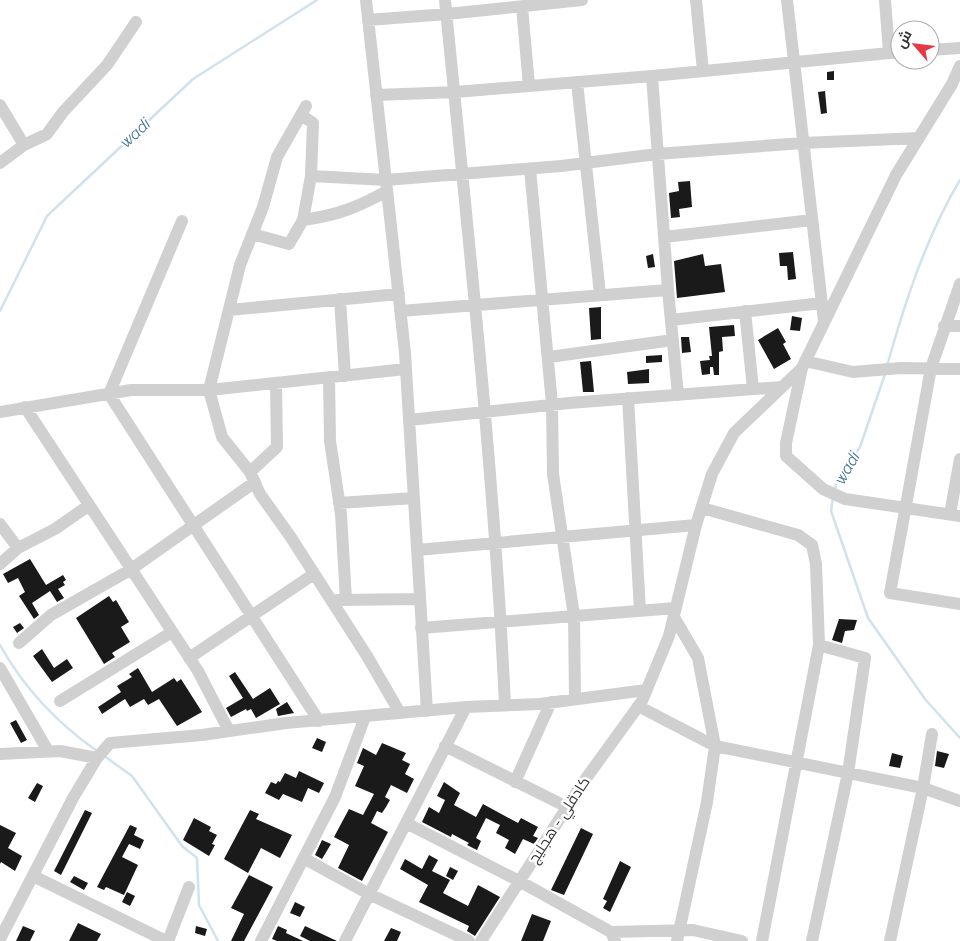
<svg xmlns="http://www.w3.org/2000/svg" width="960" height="941" font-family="Raleway,Cairo,sans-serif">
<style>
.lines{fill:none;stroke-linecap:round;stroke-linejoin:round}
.stream{stroke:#cfe2ee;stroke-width:2.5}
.building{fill:#1a1a1a}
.minor{stroke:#d0d0d0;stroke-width:12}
.labels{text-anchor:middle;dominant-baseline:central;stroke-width:5;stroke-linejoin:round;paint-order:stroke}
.street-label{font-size:15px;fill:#333;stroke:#fff}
.water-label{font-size:16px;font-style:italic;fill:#3f7597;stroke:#fff}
</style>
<rect width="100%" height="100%" fill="#fff"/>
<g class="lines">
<path class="stream" d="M0 311 47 216 193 79 317 0
M887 366C905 302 926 237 960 180
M835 490 836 484 860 447 885 374
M833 497 831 511 868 618 925 699 960 738
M0 645C24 688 57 723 97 751
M103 755 132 776 182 846 197 858 199 905 218 941"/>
</g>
<path class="building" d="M834 71V80H827V72Z
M825 91 827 113 821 114 818 92Z
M690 181 692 207 679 209 680 217 671 218 669 193 679 191 678 182Z
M793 252 796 279 788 280 787 266H780L779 253Z
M653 254 655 267 648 268 646 256Z
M703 254 705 266 721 264 725 292 677 298 674 261Z
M601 307V339L591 340 589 308Z
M792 316 802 318 800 331 790 330Z
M734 325 735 336 722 337 723 351 719 352V375H714L713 367H710V374L702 375 700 361 710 360 709 356H712L709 327Z
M778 328 786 342 783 344 791 359 774 369 758 340Z
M681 337H689L691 352 682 353Z
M662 355V362L646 363V356Z
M591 361 594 392H583L580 362Z
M649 369V383L628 384 627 372Z
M30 559 46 585 63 575 66 580 63 582 65 585 58 589 64 598 57 602 50 591 32 603 39 615 34 619 19 596 25 592 18 578 8 583 3 574Z
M109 596 113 602 116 600 129 622 121 627 130 642 112 653 115 657 104 664 76 618Z
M839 619 857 620 854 630 845 631 842 643 832 640Z
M20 623 24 628 17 633 13 627Z
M42 649 54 668 67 659 73 668 52 682 33 656Z
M138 668 152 692 174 678 177 682 181 679 202 712 177 726 159 699 148 705 144 699 130 707 125 699 102 714 98 707 121 692 117 686 132 677 129 674Z
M235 672 253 699 270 688 280 704 256 718 251 709 247 711 246 709 231 717 226 708 243 698 229 676Z
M287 702 294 713 278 716 276 709Z
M16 720 27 740 21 743 10 723Z
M317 738 326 742 322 752 312 748Z
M382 743 406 753 402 760 410 764 405 774 414 779 407 793 391 785 385 797 390 800 386 807 382 813 377 811 371 823 388 832 362 881 338 868 349 845 334 837 349 809 363 815 374 794 355 786 364 766 357 763 363 748 376 755Z
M937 751 949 754 944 768 935 766Z
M892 753 903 756 900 768 889 766Z
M299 771 324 783 319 793 308 788 302 802 283 794 279 800 265 793 271 782 276 784 278 781 280 782 285 773 296 778Z
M444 782 460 793 454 805 476 817 483 804 518 823 521 818 538 827 533 836 538 838 534 844 523 839 515 854 505 848 509 840 496 833 500 825 486 818 476 838 481 841 477 850 467 845 469 843 452 834 451 837 422 822 429 807 439 813 445 800 437 796Z
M37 783 43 786 35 802 28 798Z
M85 810 92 813 61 875 54 871Z
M250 810 259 814 256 819 292 835 280 858 261 848 248 873 224 859Z
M194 818 211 827 209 831 217 835 212 844 215 845 209 856 183 840Z
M0 825 16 833 8 848 22 856 15 871 1 862 0 864Z
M130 825 137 828 134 835 144 840 140 849 129 844 122 857 138 865 124 895 106 887 104 890 97 887Z
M581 828 593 834 564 895 551 890Z
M322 840 331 844 322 859 315 855Z
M429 855 438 860 432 871 450 880 443 893 468 906 478 885 500 897 475 936 467 931 469 926 419 902 428 885 400 869 405 859 422 869Z
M620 861 631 867 610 912 603 908 607 901 603 899Z
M450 867 458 871 453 880 446 876Z
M249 875 273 887 244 941H231L244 914 231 908Z
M74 876 88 883 84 890 70 882Z
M127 892 135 896 130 906 122 902Z
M295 902 305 907 300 917 290 913Z
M532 914 551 921 543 941H521Z
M78 923 101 934 97 941H69Z
M23 926 35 931 30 941H16Z
M196 926 207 929 205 936 195 933Z
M278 926 287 930 286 933 303 941H277L272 939Z
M305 926 337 941H310L300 936Z
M391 928 401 932 397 941H384Z"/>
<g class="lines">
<path class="minor" d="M366 0 405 353 427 711
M445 0C468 235 494 470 505 705
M696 0 703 71
M787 0 824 322
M885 0 889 52
M522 7 529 86
M368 20 447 14 582 0
M930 50 960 48
M652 76 668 290 678 395
M577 82 600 294
M376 95 456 92 652 76 900 52
M0 105 24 145
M306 106 277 157 263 207 240 265 209 390 222 437 250 472 260 494 290 536 367 656 400 713
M0 163 24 145 47 134 63 112 107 65 136 22
M530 169 552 404 553 474 574 616 575 699
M311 176 386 180 561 166 657 154 803 143 919 138
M303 220C338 215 356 208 387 191
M182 221 109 394 319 721
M252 234 289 244 303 220 311 176 313 123 301 115
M664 237 812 220
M960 284 931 368 890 593 960 604
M340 299 345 376
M229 310 399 294
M400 311 668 290
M745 311 753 389
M671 320 822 303
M944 326H960
M549 357 673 340
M805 361 853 372 901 368 960 369
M802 368 786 443V456L823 489 845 499 960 516
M329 377 330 441 341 514 346 600
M628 398 640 611
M25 407 198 671 229 731
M0 412 131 390H209L406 369
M409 420 569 403 782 387
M250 472 277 447 276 383
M339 503 414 498
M702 508 798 535 812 545 816 564 819 645 762 941
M950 514 960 459
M0 524 18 548
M417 550 696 525
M0 564 18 548 55 529 88 506
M337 600 420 599
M674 617 698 658 715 746 707 802 677 941
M421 628 676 608
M19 643 51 615 130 570 255 482
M189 658 314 574
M0 668 48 751
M60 701 172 632
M638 706 715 746 923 788 960 801
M445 746 567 807
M0 754 60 751 97 758
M515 782 551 702
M406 823 519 881 611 932 615 941
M305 859 369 894 469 941
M33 876 166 941
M611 932 693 930 742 941
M0 939 73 798 97 758 110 743 202 735 286 723 466 707 540 704 646 690
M168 941 189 887
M261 941 335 797 365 717
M345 941 466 707
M481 941 582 784 642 701 669 636 696 525 712 474 734 433 802 368 896 175 952 84 960 66
M812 941 848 773 865 658 819 645
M890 941 923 788 932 734"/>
</g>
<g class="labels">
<g class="street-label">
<text transform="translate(559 820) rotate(-57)">كادقلي - هجليج</text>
</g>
<g class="water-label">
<text transform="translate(135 133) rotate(-43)">wadi</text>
<text transform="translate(847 468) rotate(-60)">wadi</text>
</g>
</g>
<g transform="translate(915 45) rotate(298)"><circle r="24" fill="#ffffff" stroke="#adadad"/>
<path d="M0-4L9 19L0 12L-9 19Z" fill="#e63946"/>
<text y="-8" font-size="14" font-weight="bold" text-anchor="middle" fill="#333333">ش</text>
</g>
</svg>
